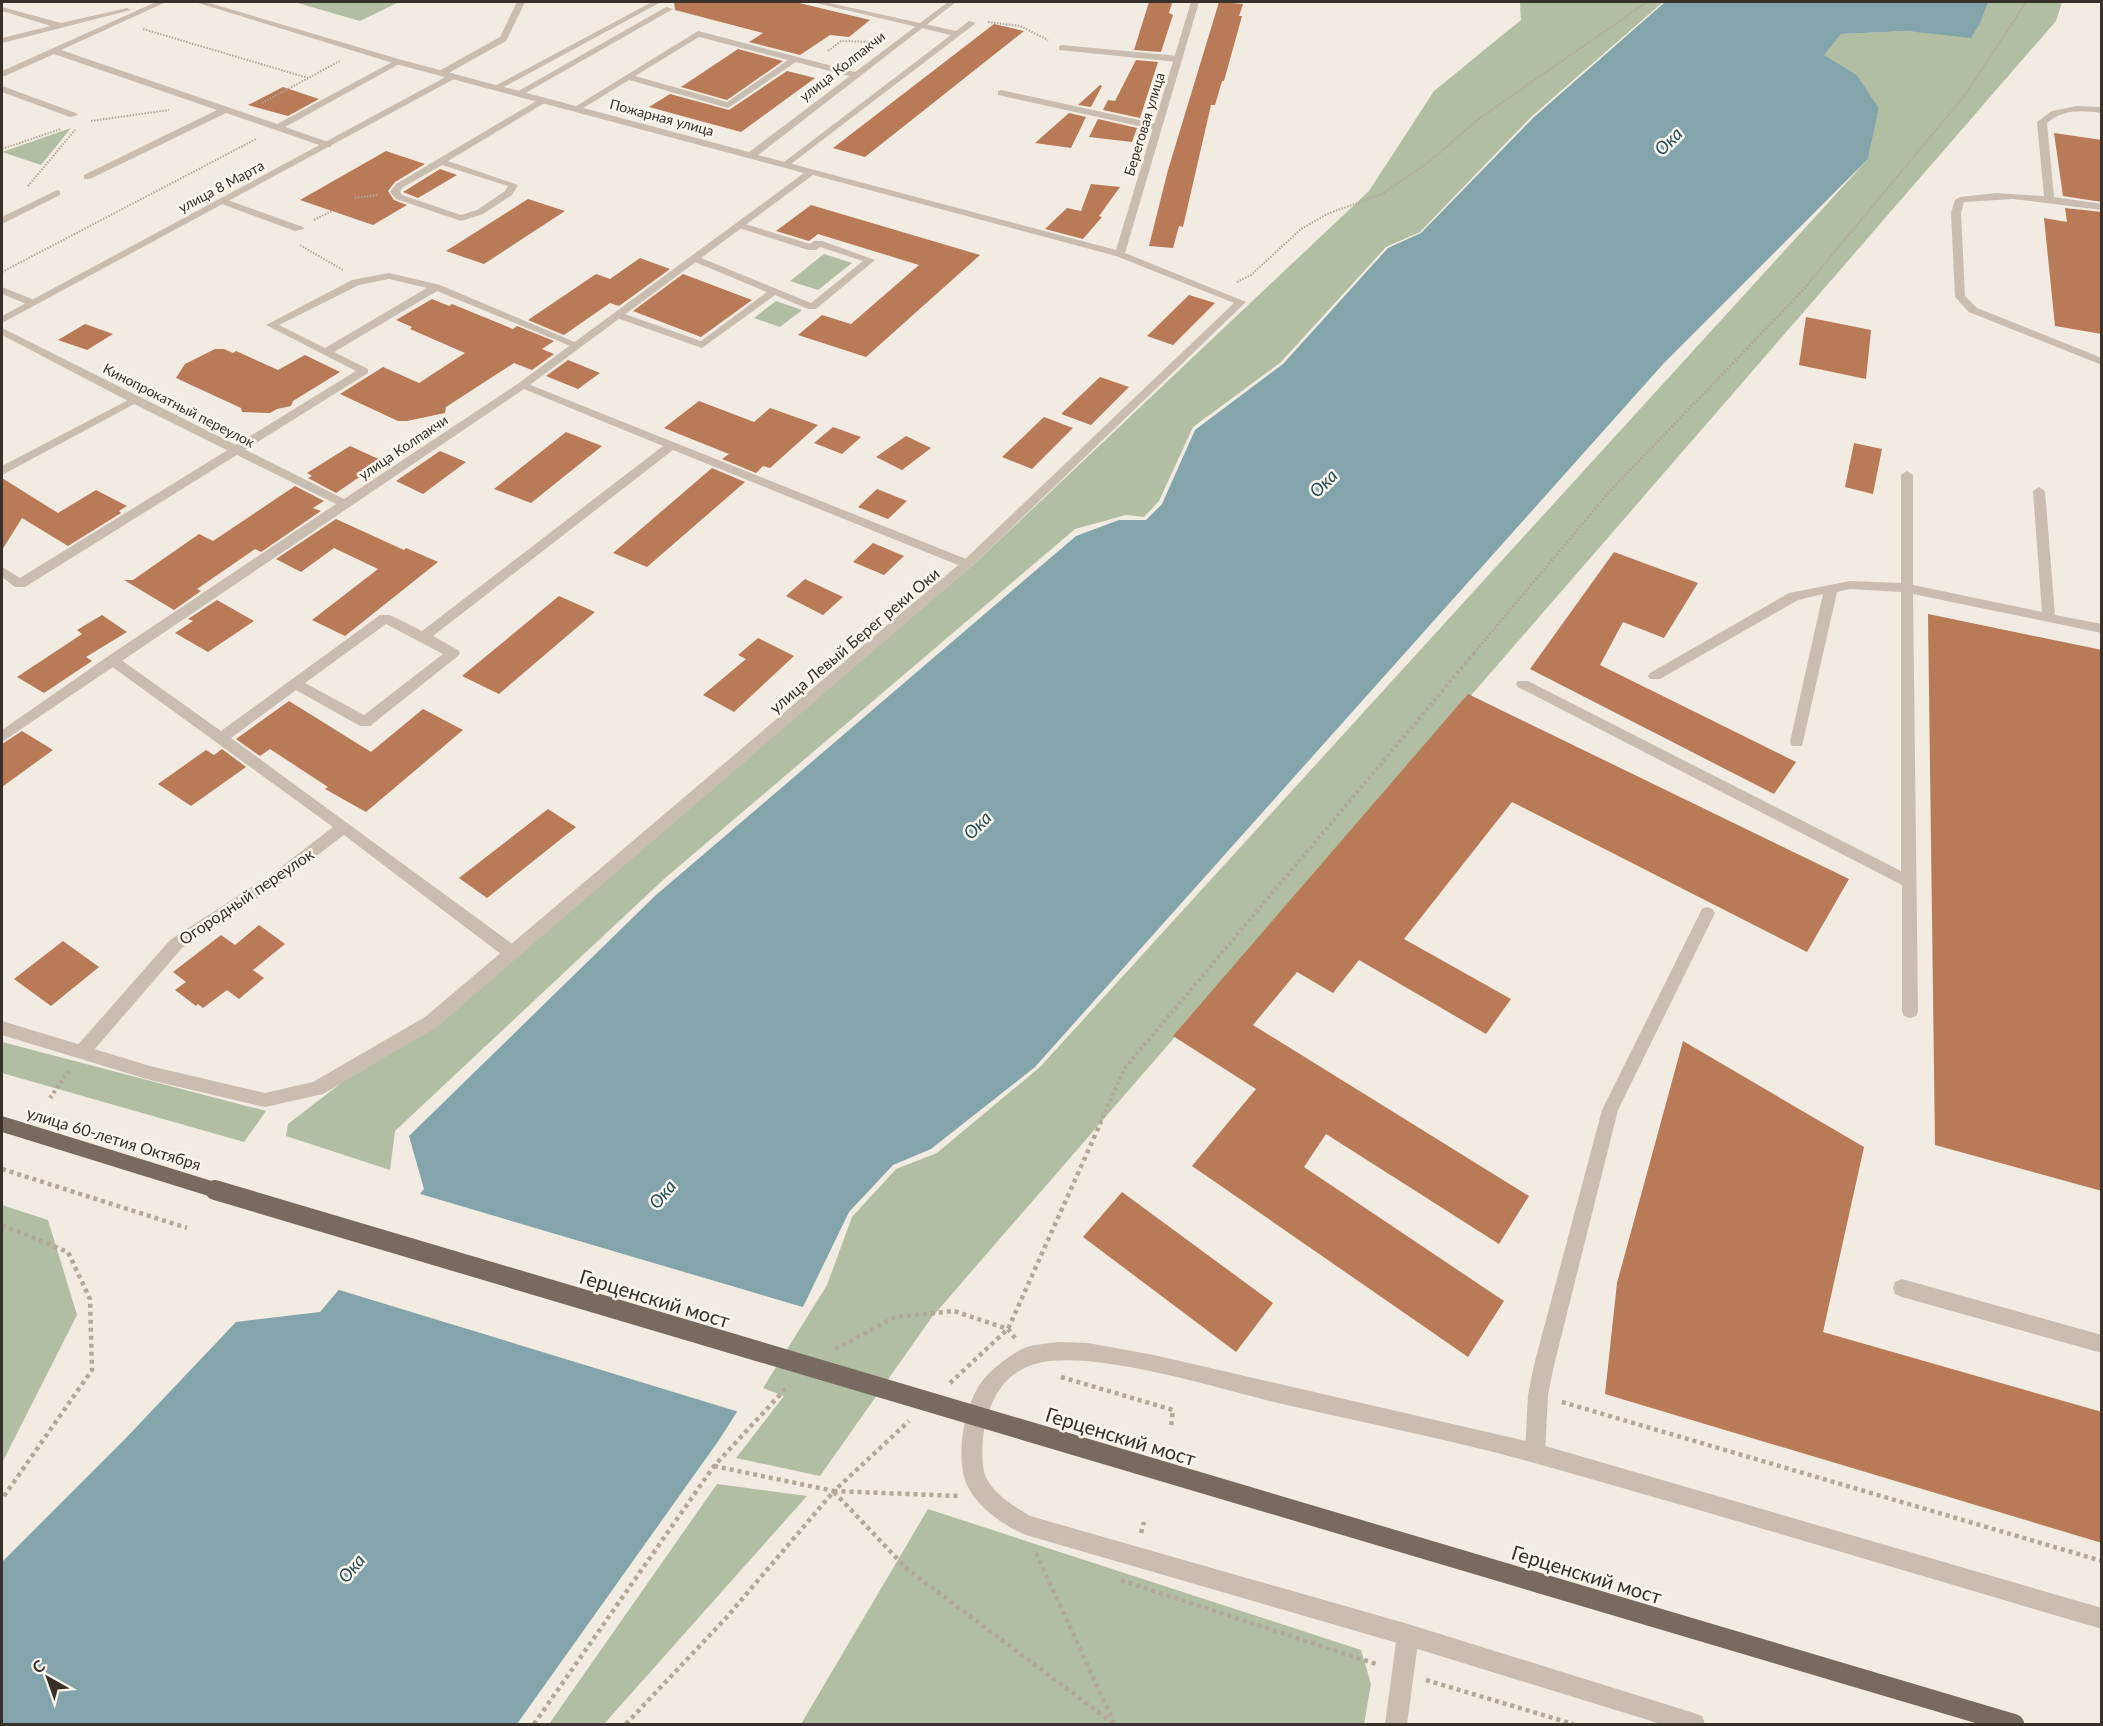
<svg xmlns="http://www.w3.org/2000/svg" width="2103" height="1726" font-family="Lato,sans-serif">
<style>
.green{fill:#b2bea2}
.water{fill:#83a4ab}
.pier{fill:#f1ebe1}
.building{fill:#b87a57}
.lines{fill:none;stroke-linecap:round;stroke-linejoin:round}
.path-far3{stroke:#b3a798;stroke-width:2;stroke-dasharray:1.5 1.5;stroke-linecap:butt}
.path-far2{stroke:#b3a798;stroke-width:3;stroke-dasharray:2 2;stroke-linecap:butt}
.path-far1{stroke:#b3a798;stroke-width:4;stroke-dasharray:3 3;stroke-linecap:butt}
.path{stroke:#b3a798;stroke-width:4.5;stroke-dasharray:4 4;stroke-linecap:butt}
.service{fill:#c8bdae;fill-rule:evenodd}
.minor{fill:#c8bdae;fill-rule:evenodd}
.tertiary{fill:#c8bdae;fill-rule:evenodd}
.primary{fill:#776a5e;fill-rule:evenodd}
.primary-bridge{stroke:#776a5e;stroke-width:20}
.labels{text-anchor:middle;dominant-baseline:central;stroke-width:5;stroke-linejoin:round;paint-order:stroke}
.far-street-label{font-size:14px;fill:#37302b;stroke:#f9f5ed}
.street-label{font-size:16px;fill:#37302b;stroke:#f9f5ed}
.water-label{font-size:18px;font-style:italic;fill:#254c54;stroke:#f9f5ed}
.near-street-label{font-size:20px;fill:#37302b;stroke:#f9f5ed}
</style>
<rect width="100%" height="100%" fill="#f1ebe1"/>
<path class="green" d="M294 2H399L360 21Z
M1520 2H1663L1531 117 1420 232 1386 247 1281 362 1193 427 1159 501 1144 517 1126 515 1075 529 664 879 395 1131 390 1170 286 1136 288 1124 362 1067 431 1028 972 566 1369 191 1434 91 1521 20Z
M1985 2H2062L2056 21 932 1317 820 1476 736 1458 784 1396 763 1388 827 1285 852 1217 896 1169 937 1153 1040 1067 1868 159 1879 108 1857 75 1823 55 1841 34 1907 31 1937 33Z
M71 128 41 165 2 152Z
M824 254 852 263 818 290 790 281Z
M776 301 802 310 780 327 754 318Z
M2 1042 266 1111 244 1142 2 1073Z
M2 1205 48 1220 77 1315 2 1463Z
M717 1484 807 1496 604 1724H549Z
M928 1509 1361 1650 1371 1684 1364 1724H801Z"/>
<path class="water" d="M1665 2H1988L1980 23 1971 38 1907 31 1841 34 1824 55 1857 75 1879 108 1868 159 1664 363 1035 1067 931 1149 893 1165 849 1212 800 1313 719 1440 517 1724H2V1562L125 1439 236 1322 320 1312 424 1189 409 1136 656 895 1076 536 1119 520H1146L1162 504 1195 430 1283 364 1388 248 1421 233 1533 118Z"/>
<path class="pier" d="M417 1193 806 1308 739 1412 336 1289Z"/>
<path class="building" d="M674 2H795L870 20 849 37 830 35 800 55 749 42 763 33 675 10Z
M1149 2 1172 3 1169 13 1173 15 1161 52 1134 50Z
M1219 2 1243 4 1239 16H1242L1224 81H1222L1215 105H1211L1183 227 1179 226 1173 248 1149 246 1168 170Z
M994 24 1024 31 865 157 833 148Z
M738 49 783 61 727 100 681 87Z
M1136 60 1158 62 1140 118 1103 110 1108 100 1115 101Z
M787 71 815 78 741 132 649 107 670 94 729 110Z
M1100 85 1102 86 1091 107 1078 105Z
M283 87 319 99 288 116 248 105Z
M1069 113 1086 117 1071 148 1035 143Z
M1098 119 1137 128 1132 142 1089 137Z
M2054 133 2102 140V202L2063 196Z
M386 151 425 164 395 182 388 191 394 200 407 205 373 225 300 200Z
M440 169 457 175 418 198 403 192Z
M1091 184 1120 187 1099 216 1102 217 1083 239 1045 229 1067 208 1081 211Z
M528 199 565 211 484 264 446 251Z
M811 205 980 255 866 357 798 335 822 315 851 324 919 265 818 234 809 241 776 231Z
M2065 208 2102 212V334L2055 326 2044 218 2067 222Z
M640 258 670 269 619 306 610 303 564 335 528 320 596 274 610 279Z
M683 274 752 300 701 337 633 311Z
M1189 295 1215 303 1173 345 1147 336Z
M432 299 449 306 452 304 513 329 517 326 554 341 542 349 554 354 532 370 514 363 446 407 445 413 407 421H398L340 394 383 367 419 383 465 353 410 329 412 327 396 320Z
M1806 317 1871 330 1866 379 1799 365Z
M85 324 113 334 87 350 58 340Z
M215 349H224L233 353 236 351 278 370 305 355 340 372 293 401 291 406 277 409 270 413 242 412 241 408 176 378 185 364Z
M568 360 600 373 578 389 546 376Z
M1100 377 1129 387 1091 425 1061 414Z
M699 401 754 422 770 408 818 425 770 468 763 466 756 473 722 459 729 454 664 428Z
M1044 417 1073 428 1032 469 1002 457Z
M833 427 861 437 842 454 814 443Z
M566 432 602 446 531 503 494 489Z
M906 436 931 448 902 470 876 457Z
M1854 443 1882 449 1873 494 1845 487Z
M350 446 383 461 336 493 308 478 312 476 307 473Z
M440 451 466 462 423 494 396 481Z
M712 468 745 482 647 567 613 553Z
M2 478 58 513 96 490 127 506 119 511 121 513 68 546 22 518 2 550Z
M295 486 324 501 313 508 321 511 261 552 255 549 197 589 201 591 174 610 124 580H133L199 534 213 541Z
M877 489 907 501 888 519 858 507Z
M336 519 404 550 406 548 438 562 345 636 312 620 378 569 334 548 301 572 276 559Z
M873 543 904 556 884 575 853 562Z
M1614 552 1698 583 1664 638 1623 622 1600 665 1796 762 1774 794 1530 669Z
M805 579 843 597 823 615 786 596Z
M559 596 595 612 499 694 462 676Z
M217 600 254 621 208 652 175 633 193 621 188 619Z
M1928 614 2102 650V1191L1935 1145Z
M102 615 127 632 86 657 92 661 44 693 17 677 82 634 77 630Z
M758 638 794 656 734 712 703 695 746 659 738 655Z
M1468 694 1849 879 1807 952 1512 802 1404 939 1511 999 1486 1034 1359 960 1333 993 1297 972 1253 1025 1529 1196 1499 1244 1326 1134 1304 1167 1504 1301 1468 1357 1192 1166 1256 1089 1173 1036Z
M289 701 371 752 423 709 463 730 366 812 325 789 328 787 270 749 260 756 236 739Z
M22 731 53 750 2 787V744Z
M222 749 246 767 191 806 158 784 206 750 214 755Z
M548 809 576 827 487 898 459 878Z
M259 925 285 944 253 970 264 978 239 999 227 990 203 1008 198 1004 196 1006 175 990 186 982 173 972 221 935 235 945Z
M63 941 99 967 51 1006 14 979Z
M1683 1041 1864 1147 1823 1332 2102 1412V1543L1605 1394 1617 1283Z
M1122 1192 1273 1303 1236 1352 1083 1237Z"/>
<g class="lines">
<path class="path-far3" d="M988 22 1020 26 1048 40
M143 29 308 78
M828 51 841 41 871 42
M262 103 340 61
M91 121 169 110
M2 149 61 129
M28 186 75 130
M355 198 378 195
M314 220 332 211
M300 245 343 270
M2 272 256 139
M1237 282 1251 275 1301 229 1327 214 1382 194 1425 165 1480 118 1647 2
M1806 286 1965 95 2026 2"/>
<path class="path-far2" d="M1474 653 1610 491 1808 285"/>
<path class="path-far1" d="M50 1098 70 1069
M1100 1123 1125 1068 1475 652"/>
<path class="path" d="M2 1169 187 1228
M2 1225 68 1252 90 1299 92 1370 2 1499
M835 1349 895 1317 954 1311 1008 1329 1015 1338
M1061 1377 1173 1410 1171 1427
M950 1383 1008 1329 1101 1122
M1562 1402 2102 1561
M714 1466 834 1491 909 1421
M834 1492 908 1570 1114 1724
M1141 1533 1144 1522
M1036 1553 1114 1723
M1121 1580 1379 1665
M1426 1680 1573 1724
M534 1724 714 1466 789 1385
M626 1724 726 1618 834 1491 958 1496"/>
<path class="service" d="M156 2H166L61 50 277 124 396 60 403 62 285 127 331 143V147H325L226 113 90 179H84V175L217 110 54 54 5 76H2V71Z
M517 2H525L506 41 445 75H439V71L500 37Z
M652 2H661L500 89 493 87Z
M812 2H825L956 31 969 21 976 23 787 167 782 164 784 162 951 35Z
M2 7 61 23 127 8 131 10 2 43V38L51 26 2 11Z
M666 7 673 9 522 95 515 93Z
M698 31 859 73 860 75 856 78 796 62 728 108 629 80 580 110 573 108ZM699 37 788 60 727 102 635 76Z
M1062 45 1178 56 1182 59 1178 62 1059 50V46Z
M2 86 76 113 78 115 70 117 2 92Z
M1001 90 1157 124 1162 127 1157 130 998 95V91Z
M543 97 547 100 546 102 448 161 518 185 512 195 483 214 461 221 396 199 390 192 396 184ZM442 165 508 186 505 191 477 210 461 215 402 195 400 192 402 188Z
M2077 106 2102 107V113C2081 110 2063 109 2047 123L2054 197 2102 204V210L2013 199 1964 202 1961 213 1965 296 1977 308 2102 358V365L1969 312 1955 297 1951 213 1955 200 1960 197 1996 193 2044 196 2037 122 2052 111Z
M57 190 60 191V195L2 224V217Z
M222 198 303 227 304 229 295 231 219 203V199Z
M739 222 810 244 814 241H822L875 260 816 309H808L775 295 702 348 614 317V313H622L701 341 767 292 690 260 689 258 694 255 811 303 863 261 820 247 816 250H808L736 227 734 225Z
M389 273 440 285 582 345 577 348 573 347 437 291 334 352 368 369V373L25 587H15L2 577V567L20 578 356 371 266 325 352 280ZM389 279 427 288 325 348 279 325 359 285Z
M2 287 37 301 38 303 29 305 2 294Z
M523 382 971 561 973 564 971 567H963L673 450 433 636 458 650 460 653 458 656 370 726H360L296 690 231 738 518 948 520 953 518 958 512 959 506 958 344 835 282 882 182 948 88 1057 82 1059 76 1057 74 1052 76 1047 170 940 272 874 333 827 107 663 105 660 107 657H117L221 731 380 615H390L422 631 663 446 519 387V383ZM386 624 443 654 364 715 305 683Z
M134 397 140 400 138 402 2 475V466Z
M1907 471 1913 475V585L2042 612 2033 491 2039 487 2045 491 2055 615 2102 624V633L1913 594 1918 1011 1916 1016 1910 1018 1904 1016 1902 1011V885L1518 687 1516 684 1518 681H1528L1901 871V592L1850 589 1837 592 1802 746H1792L1790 742 1823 594 1798 600 1660 679H1650L1648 676 1650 673 1789 593 1850 581 1901 583V475Z
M1707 907 1712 909 1715 913 1618 1110 1554 1365 1548 1395 1545 1453 1542 1460 1535 1463 1528 1460 1525 1453 1528 1395 1534 1365 1602 1110 1702 909Z
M1902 1279 2102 1335V1353L1902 1297 1895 1294 1893 1288 1895 1282Z
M1408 1624 1415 1628 1419 1635 1407 1724H1385L1397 1635 1401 1628Z"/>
<path class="minor" d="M195 2H206L402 60 749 152 948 2H956L758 155 1116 250 1191 2H1199L1125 253 1246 302 971 567 437 1027 323 1094 265 1107 150 1080 2 1035V1021L150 1066 265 1093 313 1082 425 1017 963 561 1234 303 1116 256 813 175 527 387 2 742V730L107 657 336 504 130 402 2 335V328L344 499 519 383 804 173 396 64Z
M1058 1342 1088 1343 1154 1355 1535 1443 2102 1608V1629C1914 1574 1727 1517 1538 1464 1453 1440 1365 1423 1278 1403 1219 1389 1091 1348 1035 1364 992 1376 979 1427 983 1466 985 1489 1012 1505 1030 1516L1408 1624 1694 1713 1702 1716 1705 1724H1661L1408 1646 1026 1535C1002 1525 972 1504 964 1477 957 1449 965 1403 983 1380 993 1368 1008 1357 1022 1349 1033 1344 1046 1344 1058 1342Z"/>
<path class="tertiary" d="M453 73 457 76 456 78 2 323V316Z"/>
<path class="primary" d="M2 1116 215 1182 221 1184 224 1190 221 1196 215 1198 2 1132Z"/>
<path class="primary-bridge" d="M215 1190 2014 1724"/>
</g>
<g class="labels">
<g class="far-street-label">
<text transform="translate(842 66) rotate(-38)">улица Колпакчи</text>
<text transform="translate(662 117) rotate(15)">Пожарная улица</text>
<text transform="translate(1144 124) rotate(-73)">Береговая улица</text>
<text transform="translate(221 186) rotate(-28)">улица 8 Марта</text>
<text transform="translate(179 405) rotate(27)">Кинопрокатный переулок</text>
<text transform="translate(403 447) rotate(-34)">улица Колпакчи</text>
</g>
<g class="street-label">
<text transform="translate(854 640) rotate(-40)">улица Левый Берег реки Оки</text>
<text transform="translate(246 896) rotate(-34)">Огородный переулок</text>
<text transform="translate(114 1138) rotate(17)">улица 60-летия Октября</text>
</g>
<g class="water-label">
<text transform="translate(1668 141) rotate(-45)">Ока</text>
<text transform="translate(1323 483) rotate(-45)">Ока</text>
<text transform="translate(977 825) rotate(-45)">Ока</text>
<text transform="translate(662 1194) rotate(-50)">Ока</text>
<text transform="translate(351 1568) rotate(-50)">Ока</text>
</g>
<g class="near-street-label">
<text transform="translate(655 1298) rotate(17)">Герценский мост</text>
<text transform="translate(1121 1436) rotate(17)">Герценский мост</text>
<text transform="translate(1587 1574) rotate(17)">Герценский мост</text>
</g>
</g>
<rect width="2103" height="1726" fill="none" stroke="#37302b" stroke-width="6"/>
<g transform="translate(48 1678) rotate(320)" stroke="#f9f5ed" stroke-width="4.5" paint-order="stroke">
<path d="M0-4.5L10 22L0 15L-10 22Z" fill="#37302b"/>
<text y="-9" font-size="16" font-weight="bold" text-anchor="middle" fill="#37302b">С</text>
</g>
</svg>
